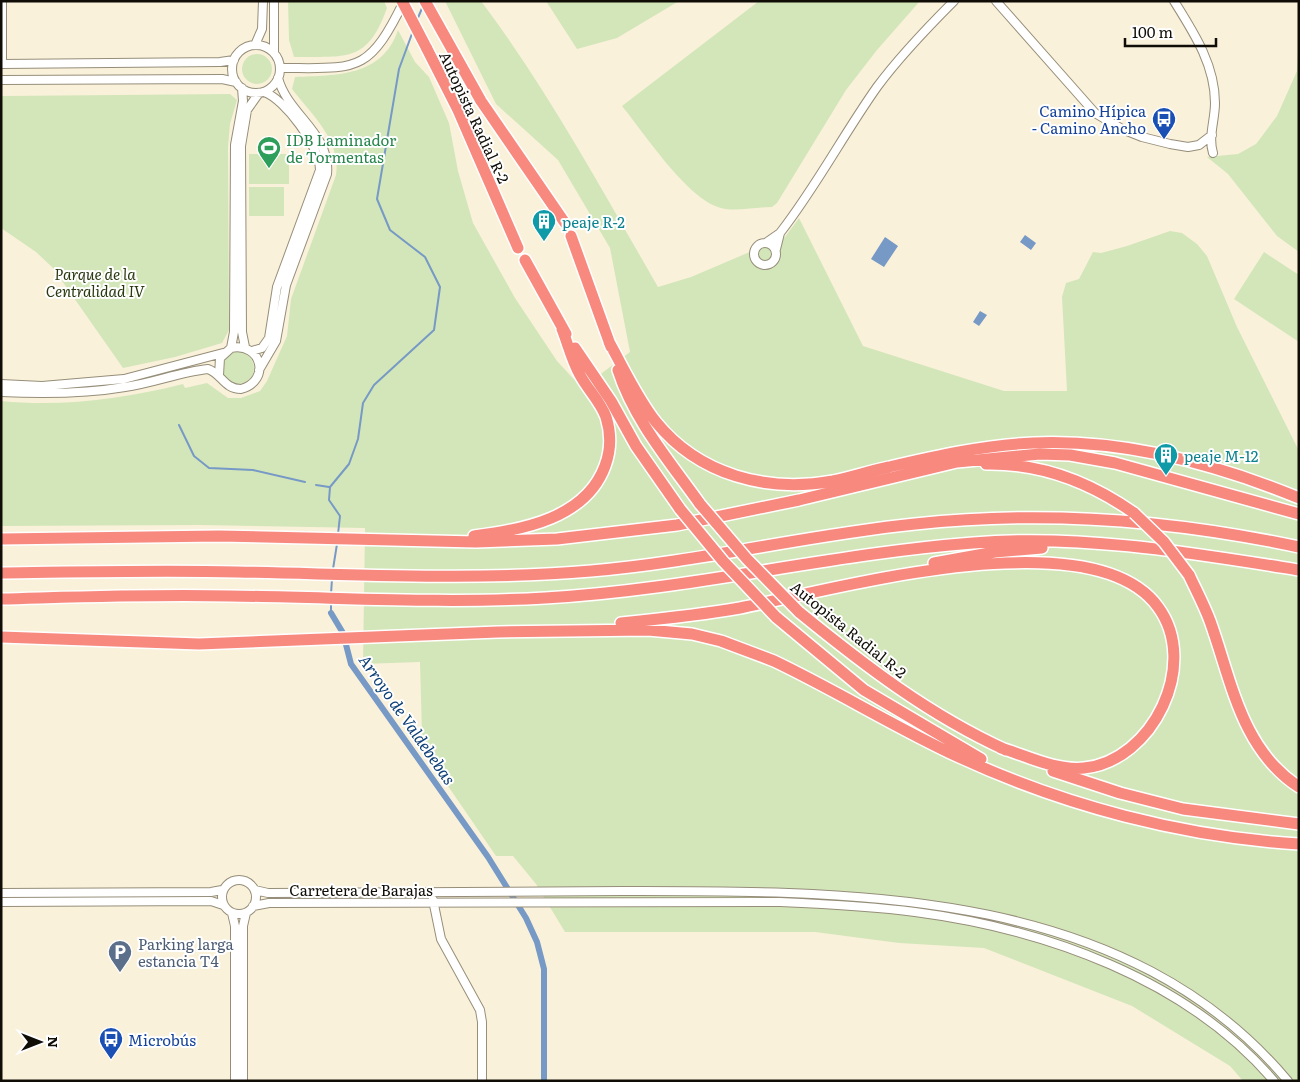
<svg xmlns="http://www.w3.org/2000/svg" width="1300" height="1082" font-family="Literata,serif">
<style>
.green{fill:#d3e6b9}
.water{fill:#7799c6}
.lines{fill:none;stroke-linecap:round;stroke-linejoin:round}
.stream{stroke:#7799c6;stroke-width:2}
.canal{stroke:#7799c6;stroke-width:6}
.minor-casing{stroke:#968e79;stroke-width:10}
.highway-casing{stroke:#fff;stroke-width:14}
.minor{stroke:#fff;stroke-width:8}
.highway{stroke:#f8897f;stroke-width:11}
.highway-bridge-casing{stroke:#fff;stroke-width:14;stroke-linecap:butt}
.highway-bridge{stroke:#f8897f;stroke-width:11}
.labels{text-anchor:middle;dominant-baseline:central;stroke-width:4;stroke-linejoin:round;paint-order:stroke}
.transit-label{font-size:15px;fill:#164399;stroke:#fff;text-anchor:end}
.street-label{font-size:15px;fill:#100d06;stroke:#fff}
.leisure-label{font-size:15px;fill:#27864d;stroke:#fff;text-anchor:start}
.culture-label{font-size:15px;fill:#0d838f;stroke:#fff;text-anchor:start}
.park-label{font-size:15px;font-style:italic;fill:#2a3810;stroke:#fff}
.service-label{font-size:15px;fill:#4e5e75;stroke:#fff;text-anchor:start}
.water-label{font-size:16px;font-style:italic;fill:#0d3e75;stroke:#fff}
</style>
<rect width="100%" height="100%" fill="#faf1db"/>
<path class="green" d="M288 1H384L387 8C367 64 346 56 294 57L289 40Z
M445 1H481C548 90 602 190 658 287L691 277 785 237 799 218 863 346 1004 391H1067L1062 297 1066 283 1079 279 1093 252 1101 253 1127 246 1170 231 1182 233 1197 244 1207 256 1237 327 1299 451V1081H1243L1230 1066 1132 1006 984 948 899 943 815 932H565L536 884 513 856H496L426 754 422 734 420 662 363 664 365 528 200 525 1 526V401C62 407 124 399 183 384L185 388 207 383 228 398H241L260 391 267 381 287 336 291 299 336 175C341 140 312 115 292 89L295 77C337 75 382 77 398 30L415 62 429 77 449 123 458 171 473 223 515 298 557 361 582 388 630 352 610 248 558 160 496 104Z
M546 1H679L617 38 577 49Z
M759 1H920L877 50 846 90 777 203 772 207C756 207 736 212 721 208 688 200 644 133 622 106Z
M1299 32V252L1277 236 1228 174 1207 157 1238 154 1256 144 1277 116 1297 71Z
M242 69a15 15 0 1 1 30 0a15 15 0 1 1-30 0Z
M230 94 237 100 230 124 228 147 229 330 222 343 175 357 123 368 53 268 36 252 1 228V96Z
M249 154H289V184H249Z
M249 187H284V216H249Z
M1264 252 1299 275V342L1234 299Z
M222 368a16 16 0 1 1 32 0a16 16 0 1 1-32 0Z"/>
<path class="water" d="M1025 235 1036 243 1031 250 1020 242Z
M885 237 898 246 884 267 871 259Z
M980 311 987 315 979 326 973 322Z"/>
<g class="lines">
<path class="stream" d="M417 20 423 6
M179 425 194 456 209 468 253 470 305 482
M316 485 329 487
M338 534 340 516 329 500 330 487 349 464 358 439 363 403 374 385 434 330 440 287 425 257 390 230 377 199 399 69 413 31
M333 569 337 544
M331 594 332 579
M331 603V613"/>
<path class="canal" d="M331 613 343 633 351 664 488 857 526 918 537 942 544 969V1081"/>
<g class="minor-casing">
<path id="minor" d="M2 1V64
M274 1V53
M996 1 1095 113 1122 129 1142 137 1170 144 1188 147 1199 145 1212 135
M1174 1C1194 33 1215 65 1215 103 1215 120 1208 137 1213 153
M255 45 262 29 263 1
M232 69a24 24 0 1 1 48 0a24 24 0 1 1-48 0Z
M1 64 220 62 234 60
M280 68C357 68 368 75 404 1
M1 80 222 79 236 82
M780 233C816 187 843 135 877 87 900 56 927 28 954 1
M767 242 780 233 776 249
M754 254a11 11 0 1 1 22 0a11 11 0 1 1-22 0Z
M245 347 242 332 241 146 247 110 259 93
M231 348 234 332 235 145 243 101 242 88
M252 351 262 348 269 338 277 287 320 170C320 147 285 99 264 92
M259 370 276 341 286 285 327 174C331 133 288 115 278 78
M1 384 42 386 124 379 223 353
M1 392C42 394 84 394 125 387 153 383 180 372 208 369 222 374 224 389 241 389 271 381 262 342 231 348L220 358 219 375
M222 897a17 17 0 1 1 34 0a17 17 0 1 1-34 0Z
M255 890 268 893C387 893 505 891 623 891 854 891 1125 887 1288 1081
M1 893 211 892 222 890
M433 900 441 939 480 1010 482 1022V1081
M1 902 211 901 223 905
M253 906 269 903 780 902C825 904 870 906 915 912 1045 929 1187 979 1274 1081
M232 913 235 926V1081
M243 1081V926L246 913"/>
</g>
<g class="highway-casing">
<path id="highway" d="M425 1 481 101 565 223
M426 47 458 110 518 248
M571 236 611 347
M525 260 566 334
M609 342C624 369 637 398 656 422 699 475 767 493 833 481 852 477 870 471 889 467 936 456 985 445 1033 443 1124 439 1216 464 1299 498
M575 348 611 401 636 446 680 509
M618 370C634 420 670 462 700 504
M986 464C1040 463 1090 482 1134 513
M474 536C523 530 586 518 605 466 611 450 611 433 606 417 600 401 588 390 580 375 572 361 568 344 562 329
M1 539 219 536 476 542 557 539 677 525 799 500 957 462 1040 454 1070 455 1115 463 1299 514
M934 563 995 552 1042 548
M1 573C80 572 159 570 237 572 355 574 473 581 591 571 699 562 806 535 915 524 1043 510 1173 520 1299 547
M1189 575C1196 590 1204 605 1210 621 1232 682 1241 749 1299 787
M1 599C78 597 154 594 230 596 335 597 440 604 545 598 689 590 829 554 973 543 1082 534 1192 553 1299 570
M799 612C864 665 929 715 1006 750
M776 617 864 690 981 759
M621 623C661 619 701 615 740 608 833 590 1092 516 1158 607 1200 664 1153 761 1084 768 1056 771 1027 756 1001 748
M1 637 199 644 498 632 648 630 692 634 721 641 774 661C837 691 896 728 959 757 1065 806 1183 837 1299 844
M1053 771 1120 793 1183 809 1299 824"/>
</g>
<use href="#minor" class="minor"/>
<use href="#highway" class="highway"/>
<g class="highway-bridge-casing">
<path id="highway-bridge" d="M402 1 426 47
M700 504 747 559 799 612
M680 509 723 561 776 617
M1134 513 1164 542 1189 575"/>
</g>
<use href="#highway-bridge" class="highway-bridge"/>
</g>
<defs>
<g id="bus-pin" transform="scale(1.25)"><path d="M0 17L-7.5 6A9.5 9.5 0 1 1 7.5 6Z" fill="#1a4fb4" stroke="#fff"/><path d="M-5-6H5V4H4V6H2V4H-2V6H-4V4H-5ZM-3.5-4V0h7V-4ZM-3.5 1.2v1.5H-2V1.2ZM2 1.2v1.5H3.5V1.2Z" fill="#fff"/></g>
<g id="stadium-pin" transform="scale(1.25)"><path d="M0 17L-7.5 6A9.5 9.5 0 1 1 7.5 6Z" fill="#2e9e5b" stroke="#fff"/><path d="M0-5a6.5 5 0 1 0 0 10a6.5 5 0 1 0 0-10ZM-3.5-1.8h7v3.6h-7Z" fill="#fff"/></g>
<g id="building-pin" transform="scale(1.25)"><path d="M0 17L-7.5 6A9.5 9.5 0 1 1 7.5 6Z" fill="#0f9aa8" stroke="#fff"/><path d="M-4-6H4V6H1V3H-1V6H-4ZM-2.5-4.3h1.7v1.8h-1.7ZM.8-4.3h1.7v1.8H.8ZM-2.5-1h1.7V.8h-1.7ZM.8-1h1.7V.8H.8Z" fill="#fff"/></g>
<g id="parking-pin" transform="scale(1.25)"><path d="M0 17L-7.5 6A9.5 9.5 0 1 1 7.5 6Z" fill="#5c6f8a" stroke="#fff"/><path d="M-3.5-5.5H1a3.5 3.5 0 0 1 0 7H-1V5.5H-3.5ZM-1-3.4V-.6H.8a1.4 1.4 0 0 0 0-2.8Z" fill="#fff"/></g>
</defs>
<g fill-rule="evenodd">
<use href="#bus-pin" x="1164" y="119"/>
<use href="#stadium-pin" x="269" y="148"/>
<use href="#building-pin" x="544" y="221"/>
<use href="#building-pin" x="1166" y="455"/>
<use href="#parking-pin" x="120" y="952"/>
<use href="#bus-pin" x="111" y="1039"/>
</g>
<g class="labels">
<g class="transit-label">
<text x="1146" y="110">Camino Hípica<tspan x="1146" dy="17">- Camino Ancho</tspan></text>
<text x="128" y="1039" text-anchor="start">Microbús</text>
</g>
<g class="street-label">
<text transform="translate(475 117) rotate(65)">Autopista Radial R-2</text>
<text transform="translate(849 629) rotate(39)">Autopista Radial R-2</text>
<text x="361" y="889">Carretera de Barajas</text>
</g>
<g class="leisure-label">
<text x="286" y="139">IDB Laminador<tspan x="286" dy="17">de Tormentas</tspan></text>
</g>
<g class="culture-label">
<text x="562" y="221">peaje R-2</text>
<text x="1184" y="455">peaje M-12</text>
</g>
<g class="park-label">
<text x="95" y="273">Parque de la<tspan x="95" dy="17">Centralidad IV</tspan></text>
</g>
<g class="service-label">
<text x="138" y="943">Parking larga<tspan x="138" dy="17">estancia T4</tspan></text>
</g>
<g class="water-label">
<text transform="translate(408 719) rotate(55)">Arroyo de Valdebebas</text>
</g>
</g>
<rect width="1300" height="1082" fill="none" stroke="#100d06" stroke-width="5"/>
<g transform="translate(40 1042) rotate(90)" stroke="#ffffff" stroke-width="4" paint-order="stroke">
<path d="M0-4L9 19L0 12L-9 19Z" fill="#100d06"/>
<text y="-8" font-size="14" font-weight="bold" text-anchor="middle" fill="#100d06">N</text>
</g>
<path d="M1125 38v8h91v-8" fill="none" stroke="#100d06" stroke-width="2.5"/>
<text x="1132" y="38" font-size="15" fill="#100d06" stroke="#ffffff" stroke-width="4" paint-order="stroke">100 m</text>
</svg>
